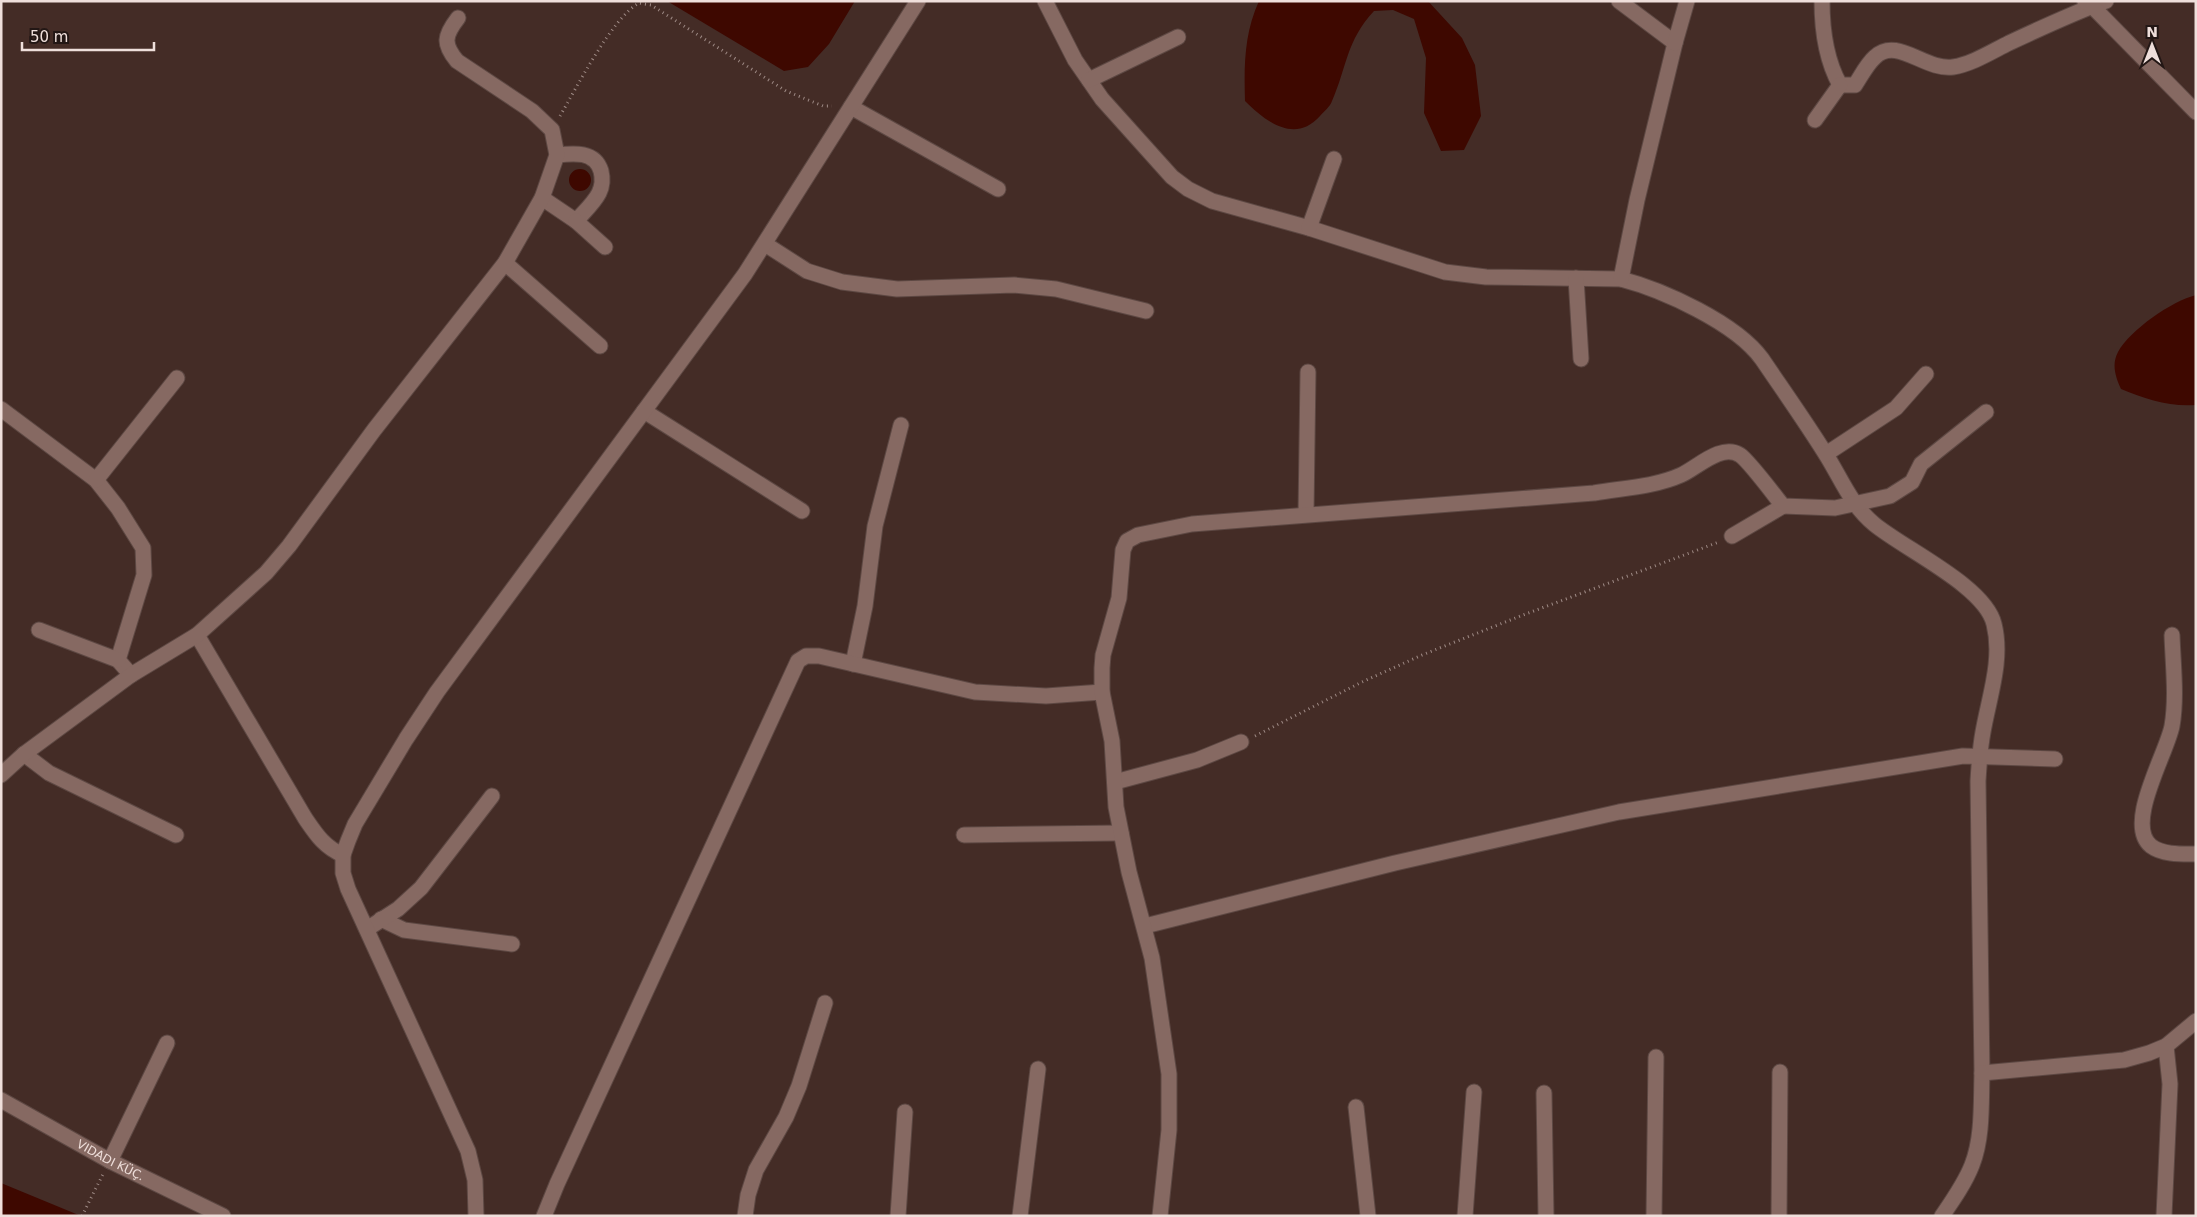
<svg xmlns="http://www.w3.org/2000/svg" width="2197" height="1217" font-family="'DejaVu Sans',sans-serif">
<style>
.water{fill:#3e0800}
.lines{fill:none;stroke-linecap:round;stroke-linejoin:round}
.street-casing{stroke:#5d4843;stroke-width:17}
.path{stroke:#9f8b86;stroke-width:3;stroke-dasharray:1 4;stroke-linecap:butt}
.street{stroke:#866962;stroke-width:15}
.labels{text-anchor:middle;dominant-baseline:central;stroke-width:4;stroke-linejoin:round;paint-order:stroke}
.street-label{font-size:12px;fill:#efdfdb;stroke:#231715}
</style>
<rect width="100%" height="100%" fill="#442c26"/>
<path class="water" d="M667 1H855L829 44 808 67 784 71Z
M1259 1H1428L1462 38 1475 65 1481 116 1464 150 1441 151 1424 113 1426 58 1414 19 1393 10 1374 11C1346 41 1347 67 1332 101 1330 107 1324 111 1320 116 1295 144 1266 122 1245 101 1244 66 1244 34 1259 1Z
M569 180a11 11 0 1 1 22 0a11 11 0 1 1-22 0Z
M2196 295V405C2169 407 2145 399 2121 389 2116 378 2111 365 2118 352 2130 330 2172 301 2196 295Z
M1 1183 81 1216H1Z"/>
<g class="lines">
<g class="street-casing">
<g id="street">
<path d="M1045 1 1075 60 1102 99 1172 177 1188 189 1212 201 1309 228 1445 272 1486 277 1621 279C1663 290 1736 323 1762 359 1783 390 1805 421 1825 453 1841 478 1850 504 1874 524 1904 549 1985 586 1994 624 2003 660 1989 697 1983 732 1980 748 1979 764 1978 781L1982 1073C1981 1103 1983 1137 1972 1165 1965 1183 1953 1200 1942 1216"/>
<path d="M1619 1 1675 43 1637 200 1621 279"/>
<path d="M1822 1C1822 30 1826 60 1840 85H1855C1861 76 1867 64 1875 57 1897 36 1925 71 1953 67 1972 64 1991 52 2009 43 2041 28 2073 13 2106 1"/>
<path d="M2085 2 2092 6 2196 112"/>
<path d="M1675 43 1687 1"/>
<path d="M1089 80 1178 37"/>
<path d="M851 107 998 189"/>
<path d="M1815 120 1840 85"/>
<path d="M542 198 576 221C583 213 594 203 599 193 603 185 603 179 601 171 595 151 574 153 557 155"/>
<path d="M576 221 605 247"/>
<path d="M1309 228 1334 159"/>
<path d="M765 244 807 271 842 282 897 289 1014 285 1056 289 1146 311"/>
<path d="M505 263 600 346"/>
<path d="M1576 278 1581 359"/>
<path d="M1 409 96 480 118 508 143 548 144 575 118 660 131 675"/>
<path d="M644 411 802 511"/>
<path d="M1826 454 1896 408 1926 374"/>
<path d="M96 480 177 378"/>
<path d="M1306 514 1308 372"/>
<path d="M1732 536 1783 506"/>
<path d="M39 630 118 660"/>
<path d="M197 635 305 818C316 834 324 847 343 855"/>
<path d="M2172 635C2173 665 2177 697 2172 726 2167 753 2124 824 2151 846 2163 855 2182 854 2196 854"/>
<path d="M853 664 865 606 875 526 901 425"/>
<path d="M24 754 49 773 176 835"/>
<path d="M1 775 24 754 131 675 197 635 266 573 289 546 374 430 505 263 542 198 557 155 552 130 532 111 457 61C443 44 444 36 458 18"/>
<path d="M1115 782 1197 760 1241 742"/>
<path d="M964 835 1121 833"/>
<path d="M381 919 404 930 512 944"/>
<path d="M1145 926 1395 863 1619 812 1963 756 2055 759"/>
<path d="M367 929 398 909 421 888 492 796"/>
<path d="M1982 1073 2124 1060 2149 1053 2166 1046 2196 1021"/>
<path d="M1544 1093 1546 1216"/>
<path id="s1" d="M1 1100 110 1161 223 1216"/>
<path d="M1356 1107 1368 1216"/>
<path d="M110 1161 167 1043"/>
<path d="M476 1216 475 1180 468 1151 348 889 343 873V855L348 841 355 824 406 739 437 692 745 274 918 1"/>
<path d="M544 1216 557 1184 798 661 806 656H819L975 692 1046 696 1102 692"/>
<path d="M745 1216 748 1195 756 1170 786 1117 799 1086 825 1003"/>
<path d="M898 1216 905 1112"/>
<path d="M1020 1216 1038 1069"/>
<path d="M1160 1216 1169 1130V1074L1152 958 1129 872 1116 807 1112 741 1102 692V668L1103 655 1119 598 1123 550 1127 541 1138 535 1192 524 1594 493C1623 488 1654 487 1681 475 1697 468 1721 443 1740 455 1749 461 1775 496 1783 506L1835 508 1890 496 1912 482 1921 464 1986 412"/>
<path d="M1465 1216 1474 1092"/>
<path d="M1654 1216 1656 1057"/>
<path d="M1779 1216 1780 1072"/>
<path d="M2164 1216 2170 1084 2166 1046"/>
</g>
</g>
<path class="path" d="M560 116C577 87 612 18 639 3L651 5 786 91 823 106H832
M1255 736 1362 682 1422 655 1523 615 1719 542
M82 1216 103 1174"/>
<use href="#street" class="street"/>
</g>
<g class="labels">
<g class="street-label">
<text stroke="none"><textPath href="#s1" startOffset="125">VIDADI KÜÇ.</textPath></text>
</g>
</g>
<rect width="2197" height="1217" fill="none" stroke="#efdfdb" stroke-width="5"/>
<g transform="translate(2152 45)" stroke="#231715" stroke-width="4" paint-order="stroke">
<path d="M0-4L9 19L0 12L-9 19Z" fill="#efdfdb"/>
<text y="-8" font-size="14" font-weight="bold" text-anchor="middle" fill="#efdfdb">N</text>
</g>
<path d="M22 42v8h132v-8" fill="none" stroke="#efdfdb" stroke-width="2.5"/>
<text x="30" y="42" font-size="15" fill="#efdfdb" stroke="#231715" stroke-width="4" paint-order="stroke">50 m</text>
</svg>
